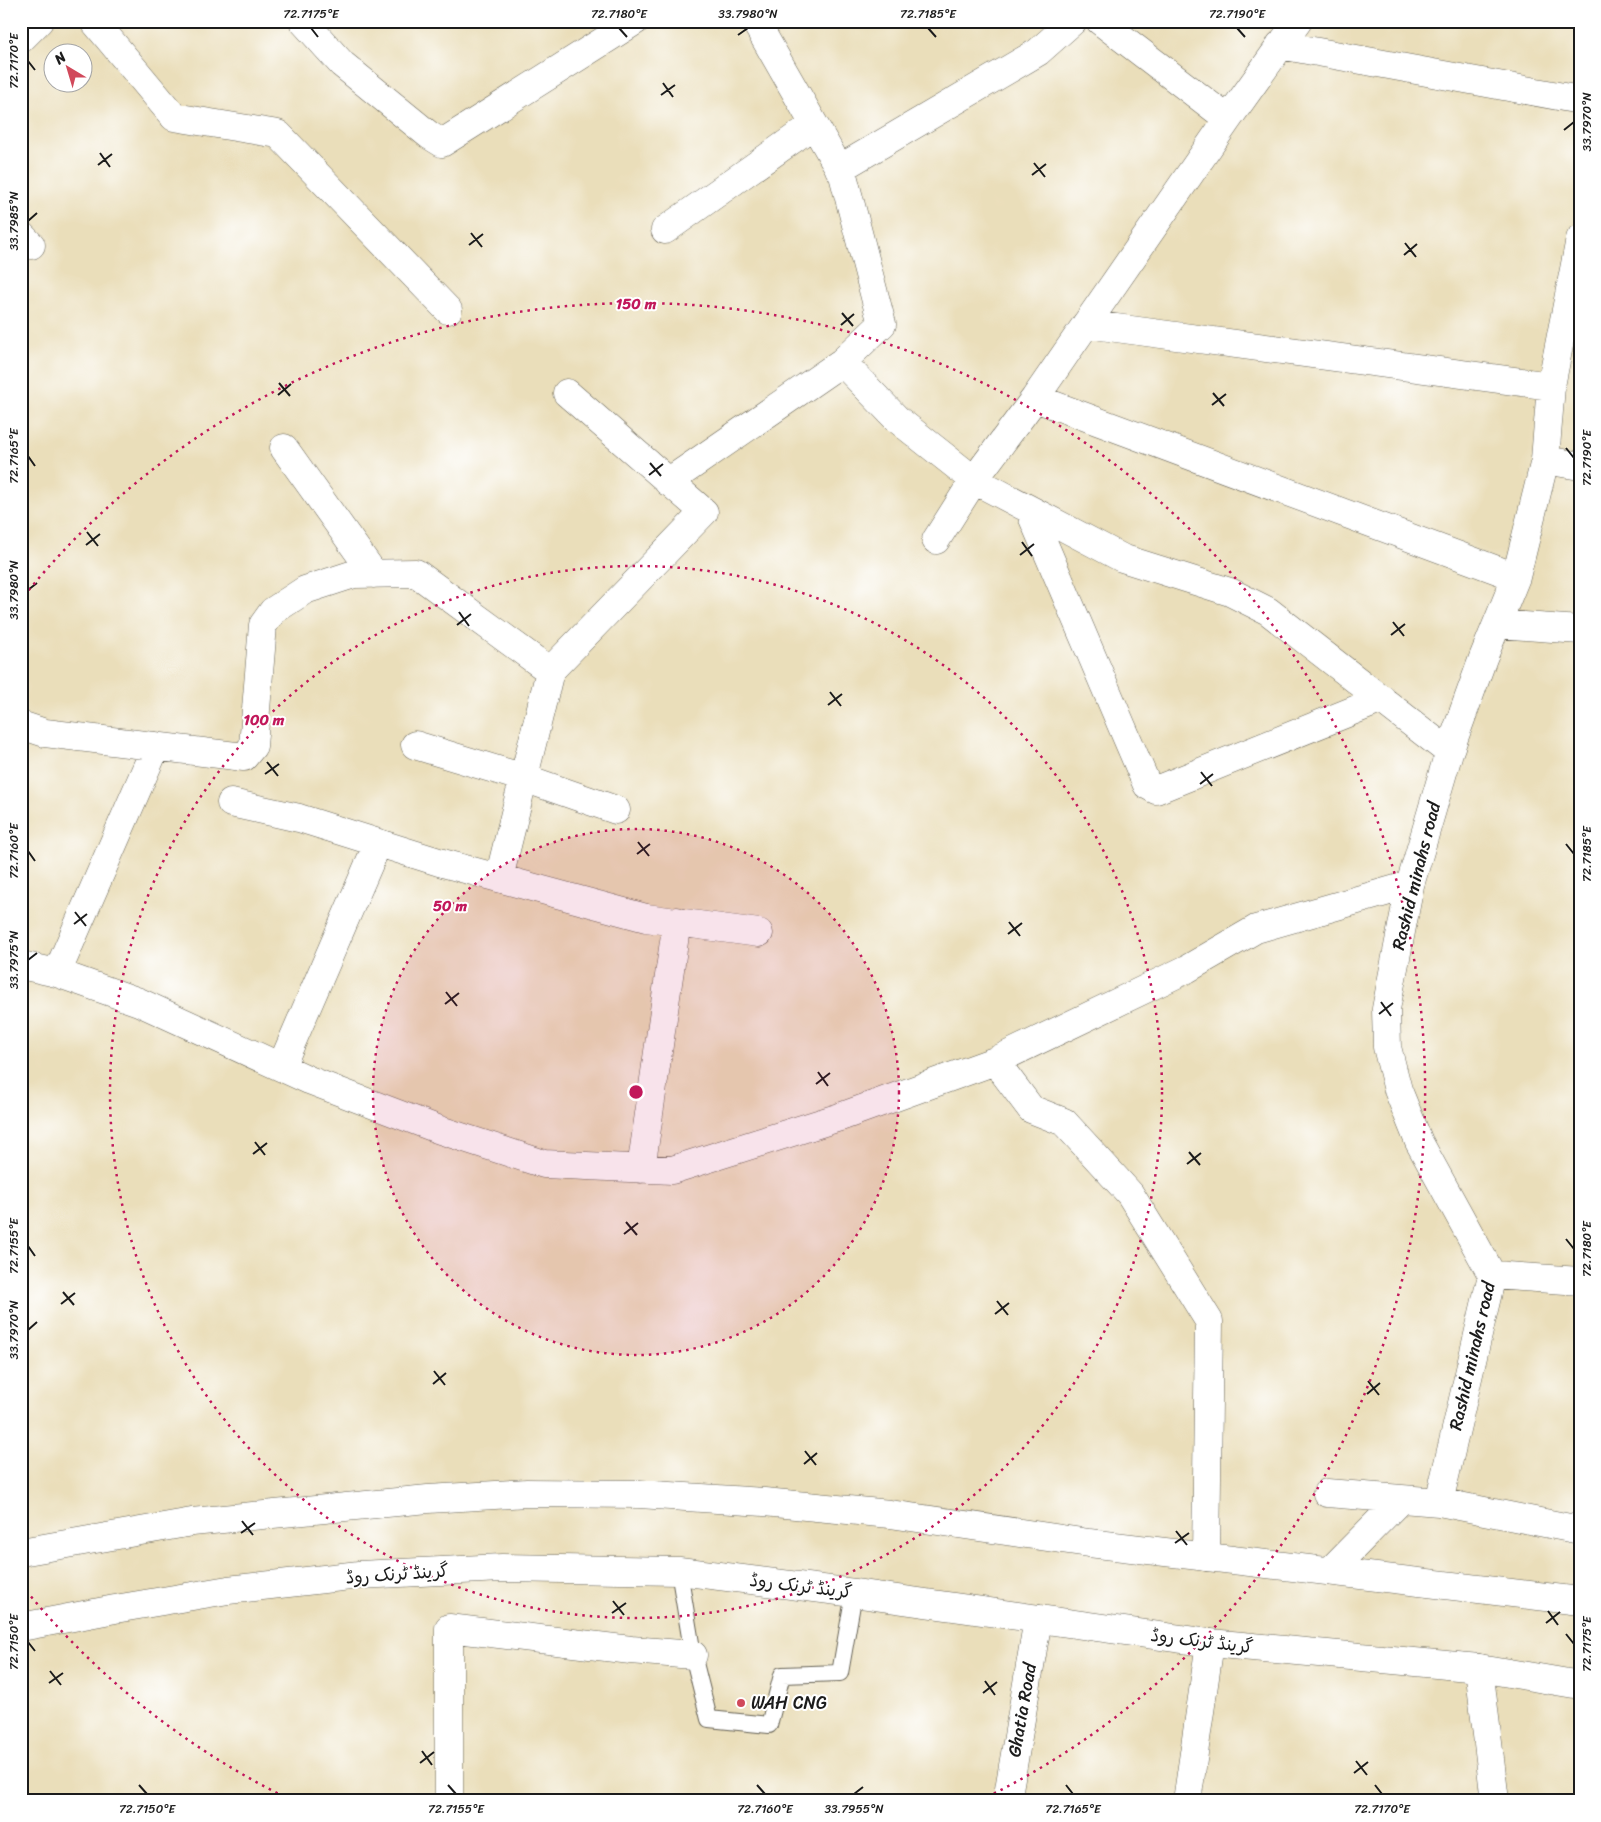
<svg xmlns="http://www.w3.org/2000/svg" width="1601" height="1822" font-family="Sriracha,'Playpen Sans Arabic',sans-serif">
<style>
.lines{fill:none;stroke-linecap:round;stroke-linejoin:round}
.lane-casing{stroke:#646053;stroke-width:18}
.street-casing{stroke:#646053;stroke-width:29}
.highway-casing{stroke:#646053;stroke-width:29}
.lane{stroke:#fff;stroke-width:16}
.street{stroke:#fff;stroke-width:28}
.highway{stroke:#fff;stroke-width:28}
.ticks{fill:none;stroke:#1c1c1c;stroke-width:2}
.ring{fill:none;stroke:#c2185b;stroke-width:2.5;stroke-dasharray:2.5 5}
.poi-dot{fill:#d1495b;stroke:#fff;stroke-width:2}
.labels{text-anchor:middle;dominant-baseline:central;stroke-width:4;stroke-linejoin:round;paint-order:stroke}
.street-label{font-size:18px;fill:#1c1c1c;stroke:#fff}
.poi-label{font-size:18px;fill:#1c1c1c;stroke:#fff;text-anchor:start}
.centre{fill:#c2185b;stroke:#fff;stroke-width:2.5}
.ring-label{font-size:15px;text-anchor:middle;font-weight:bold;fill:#c2185b;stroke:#fff;stroke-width:4;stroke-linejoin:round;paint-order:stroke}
.neatline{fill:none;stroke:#1c1c1c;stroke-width:2}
.ticks-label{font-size:12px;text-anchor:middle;fill:#1c1c1c}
</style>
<rect width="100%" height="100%" fill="#fff"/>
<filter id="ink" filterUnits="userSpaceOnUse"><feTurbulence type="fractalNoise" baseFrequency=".02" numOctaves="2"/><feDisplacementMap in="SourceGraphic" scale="10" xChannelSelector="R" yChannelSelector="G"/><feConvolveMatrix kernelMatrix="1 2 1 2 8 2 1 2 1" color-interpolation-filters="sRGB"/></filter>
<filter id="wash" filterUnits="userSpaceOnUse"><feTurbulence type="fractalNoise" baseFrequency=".0096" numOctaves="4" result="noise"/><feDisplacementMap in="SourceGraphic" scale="20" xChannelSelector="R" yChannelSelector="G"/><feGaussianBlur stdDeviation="1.12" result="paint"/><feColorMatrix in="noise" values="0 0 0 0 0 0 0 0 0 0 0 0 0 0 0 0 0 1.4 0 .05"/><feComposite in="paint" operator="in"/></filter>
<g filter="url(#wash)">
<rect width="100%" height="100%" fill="#eadeba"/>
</g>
<g filter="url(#ink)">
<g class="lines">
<g class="lane-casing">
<path id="lane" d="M679 1571 693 1655 709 1719 769 1725 782 1675 840 1673 854 1593"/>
</g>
<g class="street-casing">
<path id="street" d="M94 21 174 117 278 134 448 310
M303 21 342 64 429 135 442 143 635 21
M755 21 843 175 882 324 842 362 897 419 974 480 1122 558 1230 592 1268 611 1449 752
M1100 21 1228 119
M21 39 39 21
M1280 45 1580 100
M839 169 1038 52 1073 21
M665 230 813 125
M21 235 31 245
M1086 324 1551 386
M1035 398 1516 577
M284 448 374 574
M1545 460 1580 466
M668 482 842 362
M1029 509 1147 785 1156 790 1382 699
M936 540 974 480 1035 398 1228 119 1298 21
M1497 624 1580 630
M21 725 45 733 244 757 253 746 263 625 273 611 305 590 354 574 416 573 550 671 704 512 567 393
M415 745 524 778 616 810
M231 803 299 818 439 862 646 918 759 933
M499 878 550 671
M21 965 57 973 139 1002 309 1080 440 1130 544 1164 672 1170 840 1117 995 1061 1187 969 1256 929 1410 885
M57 973 156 746
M995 1061 1031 1109 1064 1122 1130 1194 1209 1321 1206 1557
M281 1067 378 843
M641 1169 677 921
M1492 1275 1580 1281
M1327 1493 1439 1502 1580 1530
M1439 1502 1492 1275 1419 1142 1398 1090 1387 1047 1386 1009 1410 885 1449 752 1483 658 1516 577 1545 460 1551 386 1580 239
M1330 1571 1401 1499
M1479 1668 1495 1801
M449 1801V1628L631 1650 693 1655
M1007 1801 1038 1619
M1187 1801 1210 1643"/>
</g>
<g class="highway-casing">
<path id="highway" d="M21 1552 192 1522 428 1499 527 1493 639 1494 764 1502 890 1514 1089 1543 1580 1601
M21 1627 115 1609 228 1590 359 1575 502 1568 679 1571 854 1593 1210 1643 1479 1668 1580 1685"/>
</g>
<use href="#lane" class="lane"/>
<use href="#street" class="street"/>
<use href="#highway" class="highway"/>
</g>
</g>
<path class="ticks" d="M311 28 318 37M619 28 627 37M928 28 936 37M1237 28 1245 37M738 35 748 28M28 61 35 70M663 83 673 97M661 95 675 85M1564 130 1574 122M100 153 110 167M1034 163 1045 177M98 165 112 154M1032 175 1046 164M28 221 37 213M471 233 482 247M1405 243 1416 257M469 245 483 234M1404 255 1417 244M842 313 853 326M841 325 854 314M279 383 290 396M1213 393 1224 406M278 395 291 384M1212 405 1226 394M1566 448 1574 458M28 456 35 466M650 463 661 476M649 475 663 464M87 532 98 546M1022 542 1032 556M86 545 100 534M1020 555 1034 544M28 590 37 583M459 612 469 626M1393 622 1404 636M457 625 471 614M1391 635 1405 624M830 692 841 706M828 705 842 694M267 762 278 776M1201 772 1212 786M265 774 279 764M1200 784 1213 774M638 842 649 856M1566 844 1574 854M28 851 35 861M637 854 650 844M75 912 86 926M1009 922 1020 936M74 924 87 914M1008 934 1022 923M28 960 37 953M446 992 457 1006M1381 1002 1391 1016M445 1004 459 993M1379 1014 1393 1003M818 1072 828 1086M816 1084 830 1073M255 1142 265 1155M1189 1152 1200 1165M253 1154 267 1143M1187 1164 1201 1153M626 1222 637 1235M624 1234 638 1223M1566 1239 1574 1249M28 1246 35 1256M63 1292 74 1305M997 1301 1008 1315M61 1304 75 1293M995 1314 1009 1303M28 1330 37 1322M434 1371 445 1385M1368 1381 1379 1395M433 1384 446 1373M1367 1394 1380 1383M805 1451 816 1465M804 1464 817 1453M242 1521 253 1535M1176 1531 1187 1545M241 1533 255 1523M1175 1543 1189 1533M613 1601 624 1615M1548 1611 1558 1625M612 1613 626 1603M1546 1623 1560 1612M1566 1634 1574 1644M28 1642 35 1651M50 1671 61 1685M985 1681 995 1695M49 1683 63 1673M983 1693 997 1682M422 1751 432 1765M1356 1761 1367 1775M420 1763 434 1752M1354 1773 1368 1762M139 1785 147 1794M448 1785 456 1794M757 1785 765 1794M1066 1785 1073 1794M1375 1785 1382 1794M854 1794 863 1787"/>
<circle cx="636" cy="1092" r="263" fill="#c2185b" fill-opacity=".12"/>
<g class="ring">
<circle cx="636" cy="1092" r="263"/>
<circle cx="636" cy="1092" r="526"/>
<path d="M291 1800A788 788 0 0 1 24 1588M24 596A788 788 0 1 1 981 1800"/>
</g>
<circle class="poi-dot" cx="741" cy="1703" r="5"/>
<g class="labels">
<g class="street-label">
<text transform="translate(1416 876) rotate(-76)">Rashid minahs road</text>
<text transform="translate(1472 1356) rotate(-77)">Rashid minahs road</text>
<text transform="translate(397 1574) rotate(-4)">گرینڈ ٹرنک روڈ</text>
<text transform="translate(801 1586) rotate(7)">گرینڈ ٹرنک روڈ</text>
<text transform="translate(1202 1641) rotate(7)">گرینڈ ٹرنک روڈ</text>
<text transform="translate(1022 1710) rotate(-80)">Ghatia Road</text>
</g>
<g class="poi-label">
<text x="751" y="1703">WAH CNG</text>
</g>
</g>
<circle cx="636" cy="1092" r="8" class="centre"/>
<g class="ring-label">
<text x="636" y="309">150 m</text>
<text x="264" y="725">100 m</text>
<text x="450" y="911">50 m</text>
</g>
<rect width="1601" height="1822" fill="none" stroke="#fff" stroke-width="55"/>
<g transform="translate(68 68) rotate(322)"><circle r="24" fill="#ffffff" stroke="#a4a4a4"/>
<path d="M0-4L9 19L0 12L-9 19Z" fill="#d1495b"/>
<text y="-8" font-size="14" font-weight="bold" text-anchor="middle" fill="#1c1c1c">N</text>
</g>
<rect x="28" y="28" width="1546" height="1766" class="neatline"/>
<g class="ticks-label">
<text x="311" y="18">72.7175°E</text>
<text x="619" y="18">72.7180°E</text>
<text x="748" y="18">33.7980°N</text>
<text x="928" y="18">72.7185°E</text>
<text x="1237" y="18">72.7190°E</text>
<text transform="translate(14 61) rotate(-90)" y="4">72.7170°E</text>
<text transform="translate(1587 122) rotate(-90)" y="4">33.7970°N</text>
<text transform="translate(14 221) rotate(-90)" y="4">33.7985°N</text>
<text transform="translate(14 456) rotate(-90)" y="4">72.7165°E</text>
<text transform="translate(1587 458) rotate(-90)" y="4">72.7190°E</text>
<text transform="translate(14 590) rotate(-90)" y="4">33.7980°N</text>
<text transform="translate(14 851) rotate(-90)" y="4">72.7160°E</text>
<text transform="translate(1587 854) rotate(-90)" y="4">72.7185°E</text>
<text transform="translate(14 960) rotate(-90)" y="4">33.7975°N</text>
<text transform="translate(14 1246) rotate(-90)" y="4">72.7155°E</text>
<text transform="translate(1587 1249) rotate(-90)" y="4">72.7180°E</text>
<text transform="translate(14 1330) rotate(-90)" y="4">33.7970°N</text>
<text transform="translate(14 1642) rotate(-90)" y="4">72.7150°E</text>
<text transform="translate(1587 1644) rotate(-90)" y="4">72.7175°E</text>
<text x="147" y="1813">72.7150°E</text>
<text x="456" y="1813">72.7155°E</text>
<text x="765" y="1813">72.7160°E</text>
<text x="854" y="1813">33.7955°N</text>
<text x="1073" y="1813">72.7165°E</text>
<text x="1382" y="1813">72.7170°E</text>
</g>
</svg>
